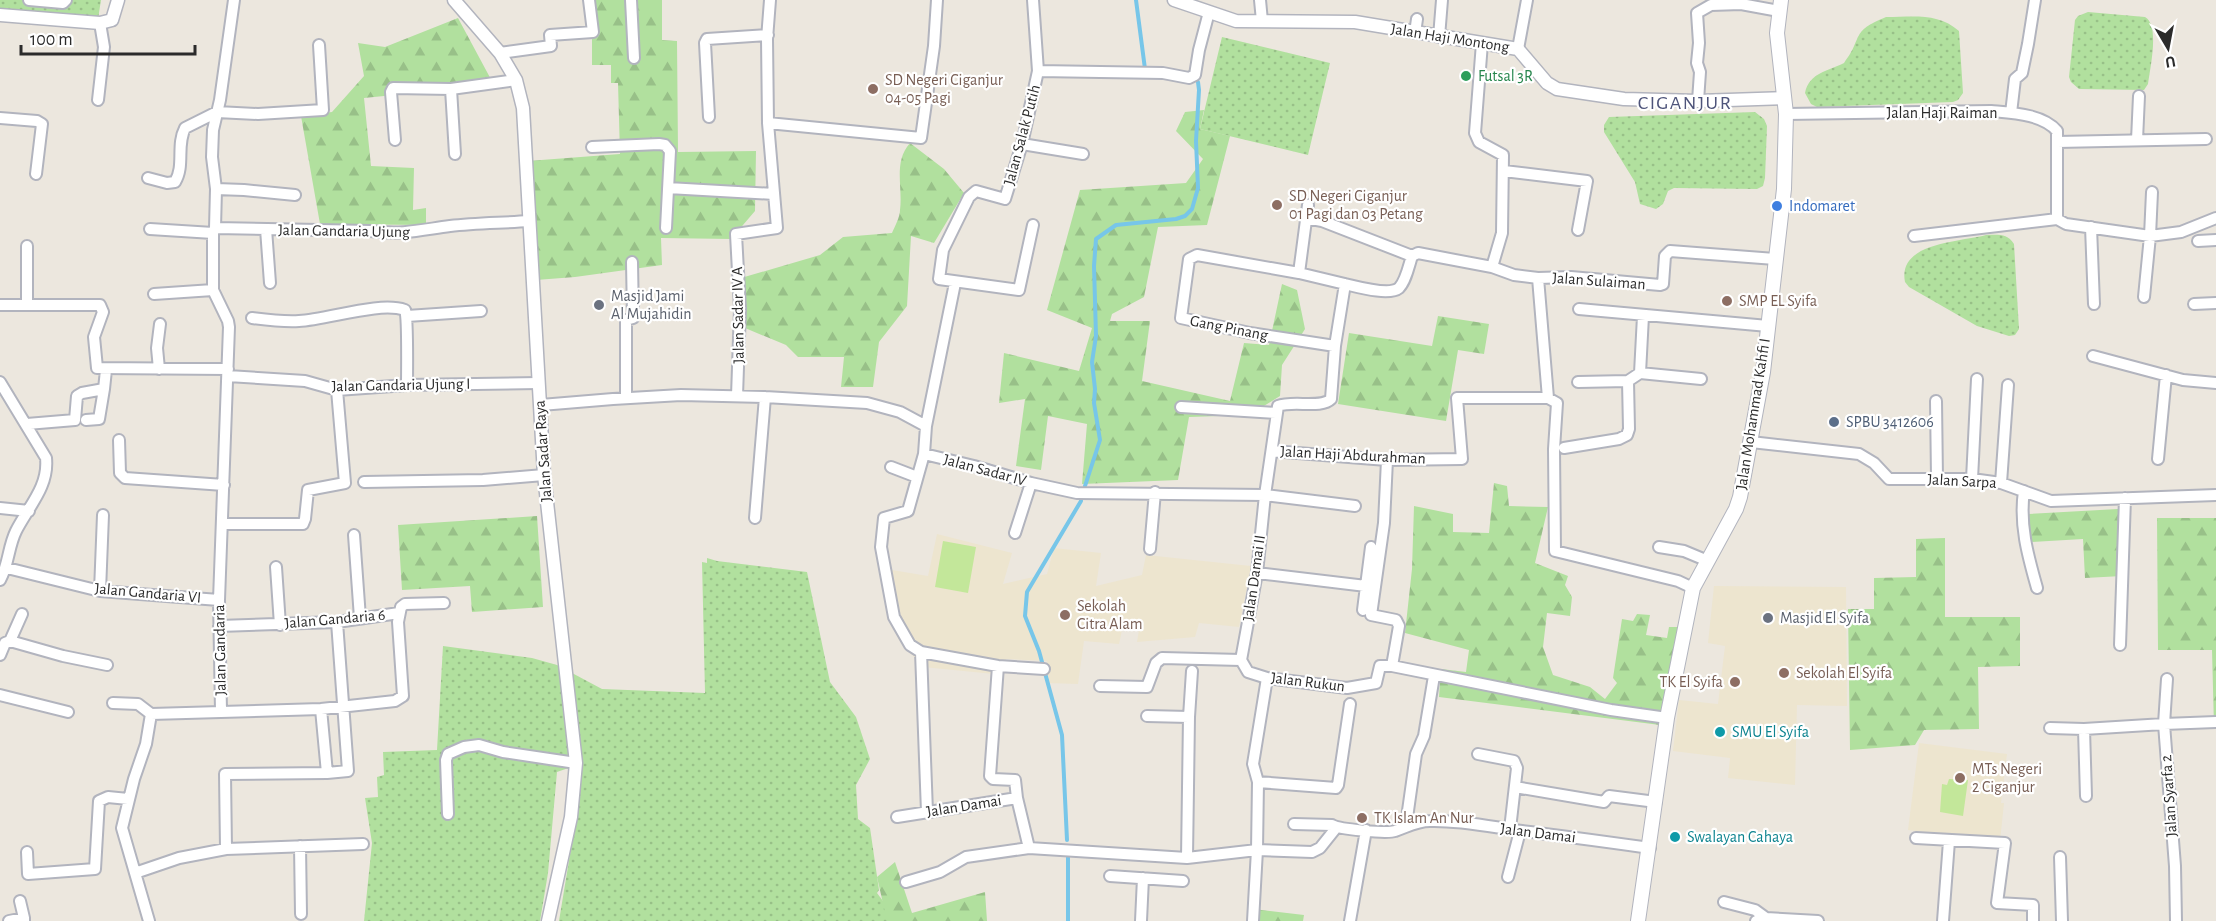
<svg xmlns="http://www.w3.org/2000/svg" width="2216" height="921" font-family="'Alegreya Sans',sans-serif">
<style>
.education{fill:#ede5cf}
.grass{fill:url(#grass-dots)}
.forest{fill:url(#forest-firs)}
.pitch{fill:#c3e79a}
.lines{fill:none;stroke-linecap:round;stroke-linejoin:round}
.stream{stroke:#77c6e9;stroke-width:4}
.minor-casing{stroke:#b2b4be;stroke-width:14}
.tertiary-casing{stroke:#b2b4be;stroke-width:15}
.secondary-casing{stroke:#b2b4be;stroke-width:16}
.minor{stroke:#fff;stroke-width:10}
.tertiary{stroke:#fff;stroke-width:12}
.secondary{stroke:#fff;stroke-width:14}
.leisure-dot{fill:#2e9e5b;stroke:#fff;stroke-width:2}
.education-dot{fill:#8d6e63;stroke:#fff;stroke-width:2}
.shop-dot{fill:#3f7fe0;stroke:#fff;stroke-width:2}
.worship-dot{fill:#6b7280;stroke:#fff;stroke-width:2}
.service-dot{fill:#5c6f8a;stroke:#fff;stroke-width:2}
.culture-dot{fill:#0f9aa8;stroke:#fff;stroke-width:2}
.labels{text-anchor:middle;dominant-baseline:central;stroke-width:4.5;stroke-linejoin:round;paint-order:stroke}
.street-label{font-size:16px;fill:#2b2b2b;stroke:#fff}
.leisure-label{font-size:16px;fill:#27864d;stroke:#fff;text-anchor:start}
.education-label{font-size:16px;fill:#785e54;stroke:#fff;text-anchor:start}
.shop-label{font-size:16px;fill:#366cbe;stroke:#fff;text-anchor:start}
.worship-label{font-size:16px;fill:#5b616d;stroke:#fff;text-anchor:start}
.service-label{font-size:16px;fill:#4e5e75;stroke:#fff;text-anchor:start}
.culture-label{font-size:16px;fill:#0d838f;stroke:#fff;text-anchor:start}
.quarter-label{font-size:20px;letter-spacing:1.5px;fill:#4e547a;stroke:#fff}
</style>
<defs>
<pattern id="grass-dots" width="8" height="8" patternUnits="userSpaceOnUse" patternTransform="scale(1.5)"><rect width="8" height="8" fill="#b1e09e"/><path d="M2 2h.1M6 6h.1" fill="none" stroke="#98c088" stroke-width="1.8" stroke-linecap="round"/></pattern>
<pattern id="forest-firs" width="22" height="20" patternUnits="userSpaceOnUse" patternTransform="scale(1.5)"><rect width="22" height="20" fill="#b1e09e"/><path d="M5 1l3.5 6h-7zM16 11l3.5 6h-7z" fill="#98c088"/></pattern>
</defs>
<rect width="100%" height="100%" fill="#ece7de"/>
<path class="education" d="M937 534 1012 553 1003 584 1047 574 1054 548 1101 553 1096 586 1142 575 1146 555 1251 566 1239 627 1199 623 1195 637 1137 642 1140 624 1124 621 1119 644 1084 641 1078 684 1046 683 1047 661 1006 659 1004 675 923 667 899 640 888 608 886 569 928 576Z
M1714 586 1846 587 1847 706 1797 705 1795 785 1728 778 1730 758 1673 751 1679 700 1718 704 1725 646 1708 643Z
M1919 743 2007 754 2001 803H2004L2000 841 1908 830Z"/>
<path class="grass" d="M0 0H101L98 19 0 12Z
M2088 12 2145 17C2160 25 2150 68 2148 84L2144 90 2079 89 2071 82 2069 77 2075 20 2078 16Z
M1886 17C1912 17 1938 12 1959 31L1963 93 1958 100 1953 102 1817 107 1811 104 1805 93C1809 73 1828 71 1844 63 1864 37 1849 32 1886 17Z
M1222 37 1330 63 1308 155 1200 129Z
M1755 112 1764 119 1767 126 1765 178 1763 186 1757 189 1674 188 1668 191 1663 204 1656 209 1640 204 1635 182 1604 132V125L1609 117Z
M1986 235C1998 235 2007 233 2014 244L2019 329 2015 335 2009 336 1977 326 1909 287 1905 282C1897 242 1961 242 1986 235Z
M707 558 717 561 807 572 830 682 856 717 870 759 856 785 858 819 870 828 879 890 877 893 898 921H559L579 800 577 765 557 772 548 873 540 921H364L372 843 365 798 378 797 377 777 384 775 383 752 437 750 443 646 532 658 557 665 602 689 705 693 702 562 707 563Z"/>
<path class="forest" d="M592 0H662V40L677 41 678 152 756 151 755 211 731 239 661 238 662 265 575 277 536 280 528 161 620 154 618 83H611V65H592Z
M458 18 494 85 364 98 371 166 414 168 413 210 426 208V225L320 224 301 116 332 112 364 76 358 43 385 47Z
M1204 110 1200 129 1230 136 1207 225 1158 227 1144 297 1112 314 1110 321H1150L1142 381 1230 401 1244 343 1269 345 1282 284 1297 290 1305 329 1282 365 1280 396 1249 415 1189 417 1178 480 1082 484 1087 424 1048 416 1041 470 1016 466 1025 399 999 403 1004 353 1079 371 1092 328 1047 310 1080 190 1186 183 1203 159 1176 131 1185 112Z
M910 143 944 169 964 193 934 243 911 236 907 306 879 342 873 387H841L844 357H798L786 345 745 328 741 278 820 255 843 237 892 233C895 226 900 217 900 210 903 187 893 162 910 143Z
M1438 316 1489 324 1484 354 1458 350 1446 421 1338 404 1349 333 1432 346Z
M1494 483 1507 486 1509 506 1548 507 1535 563 1568 576 1565 585 1572 597 1570 616 1547 613 1543 647 1553 675 1590 687 1605 699 1617 683 1613 678 1622 619 1633 621 1637 614 1650 615 1646 635 1667 638 1669 627H1679L1660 725 1439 697 1441 669 1466 672 1469 650 1405 633 1412 569 1414 506 1453 514V532L1489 533Z
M2118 509 2122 576 2085 578 2083 539 2030 542 2029 514Z
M537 516 543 607 472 612 470 586 402 590 398 525Z
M2157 518H2216V727H2214L2212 650H2158Z
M1945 538V617H2020V666L1978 667 1979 729 1924 730 1915 745 1850 750 1848 609H1874V578L1916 577V539Z
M895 862 912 913 985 892 987 921H887L877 877Z
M1253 909 1304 915 1303 921H1252Z"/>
<path class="pitch" d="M943 541 976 547 968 593 935 587Z
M1949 779 1968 780 1963 816 1940 812 1942 784 1947 785Z"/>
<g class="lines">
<path class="stream" d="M1136 0 1145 69
M1085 486 1100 440 1094 403 1095 389 1092 362 1096 336 1094 266 1096 239 1116 225 1176 219 1185 216 1192 209 1198 188 1196 141 1199 90 1198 82
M1067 840 1062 735 1039 651 1025 616 1027 592 1081 501
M1068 855V921"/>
<g class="minor-casing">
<path id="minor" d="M29 0 63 3 66 0
M631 0 634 58
M1033 0 1038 71 1022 144 1005 199 976 191 969 197 943 250 939 279 1019 290 1033 225
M1260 0 1262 21
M1415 33 1417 19
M1439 37 1442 0
M1482 43 1475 133 1479 142 1503 155 1502 233 1492 267
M1518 49 1527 0
M500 53 551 46 550 35 593 32 589 0
M1038 71 1163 73 1189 78 1195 75 1199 50 1209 12
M451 89 455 154
M98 100 104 47 100 23
M1698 101 1700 72 1697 63 1699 43 1697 13 1711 5 1741 4 1779 11
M2011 113 2015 79 2022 73 2028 44 2035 0
M1786 114 1991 111C2012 113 2043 114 2057 131V219L2066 224 2150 236 2181 232 2216 218
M709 117 705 43 707 39 768 35
M0 118 37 121 42 124 36 174
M768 123 921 138 934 46 937 0
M395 140 391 92 393 88 451 89 516 80
M2137 140 2139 96
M2057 142 2206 139
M1022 144 1083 154
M592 147 659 144 665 145 670 151 666 228
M1504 171 1587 181 1578 230
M148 178 167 183 175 182C185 166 176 145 185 128L217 112 258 114 323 110 319 45
M668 188 774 194
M216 189 212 157 213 130 220 100 234 0
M1306 218 1322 221 1412 256
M2091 227 2094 304
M215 228 371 231C403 235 420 230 450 226 476 223 503 223 529 221
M150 229 213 233
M266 229 270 283
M1914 236 2057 219
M2198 241 2216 240
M27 246V305
M1412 256 1418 253 1492 267 1514 275 1538 278 1571 277 1660 285 1663 284 1665 256 1670 251 1775 259
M1299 273 1308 205
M1538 278 1548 398
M955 283 926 426 924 454 974 466 1031 483 1077 493 1265 495 1355 506
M154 294 213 290
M2144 297 2150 236 2152 192
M2194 304 2216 303
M0 305H100L103 312 94 337 97 368 228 369
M1579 309 1768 326
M407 316 481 311
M252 318C268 320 283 322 299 321 327 320 379 301 405 310 408 317 407 373 407 385
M1335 346 1250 333 1181 318 1189 259 1197 255 1299 273 1345 284
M2093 356 2183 380 2216 383
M159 369 157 348 160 324
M1640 373 1701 379
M228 376 305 381 337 390 407 385 539 383
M0 382 46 458C49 487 28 507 16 531 8 547 9 564 0 580
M1578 382 1628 381
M737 396 740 309 736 234 777 228 768 123 767 39 770 0
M626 398V320L633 318 632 262
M1936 401 1937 479
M541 405 613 399 681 395 765 397 867 403 900 412 926 426
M1181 407 1276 413
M86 420 99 419 104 389
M27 424 75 420 77 396 82 393 104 389 106 370
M119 440 120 473 125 478 224 485
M1751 442 1859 454 1874 463 1889 479H1972L2001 483 2051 501 2216 495
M1564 448 1619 439 1627 435 1629 429 1628 381 1640 373 1643 316
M1272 451 1387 460 1462 459 1457 398H1548L1557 403 1554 449 1555 551 1678 581 1693 588
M924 454 908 511 884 518 881 547 894 617 910 645 921 652 998 666 1044 669
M2158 459 2166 375
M1387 460 1384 523 1371 615 1396 620 1399 626 1392 666
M891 467 917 477
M1972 479 1977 379
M364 482 483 480 544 475
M2001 483 2008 385
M2024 491C2019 525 2028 556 2037 588
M0 508 29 511
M755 518 765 397
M223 524H303L305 519 308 490 345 483 337 390
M1015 533 1031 483
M354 535 360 618
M1659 547 1684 551 1708 561
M1150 549 1155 492
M276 567 280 625
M7 568 100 591 219 600
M1257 573 1366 586 1363 610
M1366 586 1371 547
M100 591 103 515
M219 626 337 622 399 613
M10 641 63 656 107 665
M2120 645 2125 498
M921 652 927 812
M0 655 5 643 10 641 22 614
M1241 660 1257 573 1265 495 1278 406C1293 400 1321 409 1331 399L1335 346 1345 284C1358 287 1389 296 1399 288 1406 281 1409 265 1412 256
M1241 660 1248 672 1267 678 1347 688 1376 683 1380 666H1392L1611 710 1667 718
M998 666 990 776 993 779 1015 780 1017 798 1029 848
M1100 686 1147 687 1156 663 1162 658 1241 660
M0 695 68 712
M113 703 138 704 151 714
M321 709 327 773
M221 711 219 600 229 327 228 321 213 290V233L215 228 216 189 244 190 295 195
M151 714 321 709 395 701 403 696 398 622 401 607 405 604 444 603
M1147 716 1189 717
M2050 728 2084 729 2164 724 2167 679
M2084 729 2086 796
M1478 754 1514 761 1517 768 1510 829
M1258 782 1336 788 1338 785 1350 704
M1515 787 1604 802 1609 796 1656 802
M448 814 446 760 448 754 464 747 479 745 503 752 576 763
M897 817 1017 798
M1294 824 1332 825C1338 829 1387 834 1395 831 1407 827 1417 821 1430 821 1460 820 1492 827 1522 831 1564 836 1607 842 1650 848
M1406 825 1416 754 1424 736 1434 676
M1916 838 2005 843 1997 903 2033 905V921
M300 846 301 914
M226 849 225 774 327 773 348 771 337 622
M27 852 28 874 95 869 99 801 108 797 128 799
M2060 857 2062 921
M1187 858 1189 717 1192 671
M135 873 179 858 226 849 363 844
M1110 876 1183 881
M1508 877 1520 831
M906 882 940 872 966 857 1029 848 1187 858 1257 850 1312 852 1320 848 1336 828
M20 901 24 918
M1724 902 1755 910 1766 918
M9 921 24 918V921
M149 921 122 828 134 779 146 744 151 714
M1141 921 1143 878
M1253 921 1257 850 1258 782 1253 764 1267 678
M1350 921 1366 830
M1756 921 1766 918 1818 921
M1943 921 1949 841
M2176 921 2175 866 2164 724 2216 722"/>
</g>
<g class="tertiary-casing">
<path id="tertiary" d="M454 0 500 53 516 80 523 108 544 475 576 763 571 817 548 921
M1174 0 1236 21 1355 22 1518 49 1547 83 1557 89 1624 99 1698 101 1784 98
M0 15 100 23 112 20 118 0"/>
</g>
<g class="secondary-casing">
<path id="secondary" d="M1638 921 1667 718 1693 588 1736 509 1740 497 1763 372 1784 189 1786 114 1777 33 1781 0"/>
</g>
<use href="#minor" class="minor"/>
<use href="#tertiary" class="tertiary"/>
<use href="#secondary" class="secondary"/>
</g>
<circle class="leisure-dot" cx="1466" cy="76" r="6"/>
<g class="education-dot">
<circle cx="873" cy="89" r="6"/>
<circle cx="1277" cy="205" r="6"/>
<circle cx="1727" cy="301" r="6"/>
<circle cx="1065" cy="615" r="6"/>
<circle cx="1784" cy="673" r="6"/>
<circle cx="1735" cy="682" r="6"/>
<circle cx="1960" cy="778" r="6"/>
<circle cx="1362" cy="818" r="6"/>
</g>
<circle class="shop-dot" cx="1777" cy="206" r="6"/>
<g class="worship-dot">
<circle cx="599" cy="305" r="6"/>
<circle cx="1768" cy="618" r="6"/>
</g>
<circle class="service-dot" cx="1834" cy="422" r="6"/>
<g class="culture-dot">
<circle cx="1720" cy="732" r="6"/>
<circle cx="1675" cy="837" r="6"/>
</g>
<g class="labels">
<g class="street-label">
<text transform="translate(1450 38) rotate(9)">Jalan Haji Montong</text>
<text x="1942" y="113">Jalan Haji Raiman</text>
<text transform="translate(1022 135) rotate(-75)">Jalan Salak Putih</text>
<text transform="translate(344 231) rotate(1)">Jalan Gandaria Ujung</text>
<text transform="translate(1599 281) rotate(4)">Jalan Sulaiman</text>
<text transform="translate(738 315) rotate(-91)">Jalan Sadar IV A</text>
<text transform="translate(1229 328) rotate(11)">Gang Pinang</text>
<text transform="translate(401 385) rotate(-1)">Jalan Gandaria Ujung I</text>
<text transform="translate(1753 414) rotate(-81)">Jalan Mohammad Kahfi I</text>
<text transform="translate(543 451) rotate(-94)">Jalan Sadar Raya</text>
<text transform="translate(1353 455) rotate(3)">Jalan Haji Abdurahman</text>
<text transform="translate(985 470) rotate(15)">Jalan Sadar IV</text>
<text transform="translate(1962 481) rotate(3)">Jalan Sarpa</text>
<text transform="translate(1254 578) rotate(-82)">Jalan Damai II</text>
<text transform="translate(148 593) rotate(5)">Jalan Gandaria VI</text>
<text transform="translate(335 619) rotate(-5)">Jalan Gandaria 6</text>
<text transform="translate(220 650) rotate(-91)">Jalan Gandaria</text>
<text transform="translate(1308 682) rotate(7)">Jalan Rukun</text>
<text transform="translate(2169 796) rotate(-94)">Jalan Syarfa 2</text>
<text transform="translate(964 806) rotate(-9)">Jalan Damai</text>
<text transform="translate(1538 833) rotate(7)">Jalan Damai</text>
</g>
<g class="leisure-label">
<text x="1478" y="76">Futsal 3R</text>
</g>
<g class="education-label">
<text x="885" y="80">SD Negeri Ciganjur<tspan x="885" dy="18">04-05 Pagi</tspan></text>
<text x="1289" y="196">SD Negeri Ciganjur<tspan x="1289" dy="18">01 Pagi dan 03 Petang</tspan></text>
<text x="1739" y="301">SMP EL Syifa</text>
<text x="1077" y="606">Sekolah<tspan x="1077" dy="18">Citra Alam</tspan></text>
<text x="1796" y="673">Sekolah El Syifa</text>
<text x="1723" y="682" text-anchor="end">TK El Syifa</text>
<text x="1972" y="769">MTs Negeri<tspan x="1972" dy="18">2 Ciganjur</tspan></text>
<text x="1374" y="818">TK Islam An Nur</text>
</g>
<g class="shop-label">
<text x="1789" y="206">Indomaret</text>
</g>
<g class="worship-label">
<text x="611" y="296">Masjid Jami<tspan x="611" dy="18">Al Mujahidin</tspan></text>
<text x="1780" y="618">Masjid El Syifa</text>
</g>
<g class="service-label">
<text x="1846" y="422">SPBU 3412606</text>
</g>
<g class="culture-label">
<text x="1732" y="732">SMU El Syifa</text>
<text x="1687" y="837">Swalayan Cahaya</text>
</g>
<g class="quarter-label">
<text x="1685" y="103">CIGANJUR</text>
</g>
</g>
<g transform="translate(2168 48) rotate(170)" stroke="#ffffff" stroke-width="4.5" paint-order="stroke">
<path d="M0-4.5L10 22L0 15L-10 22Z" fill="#2b2b2b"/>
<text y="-9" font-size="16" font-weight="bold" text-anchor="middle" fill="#2b2b2b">U</text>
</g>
<path d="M21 45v9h174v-9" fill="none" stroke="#2b2b2b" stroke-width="3"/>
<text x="30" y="45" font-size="18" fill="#2b2b2b" stroke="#ffffff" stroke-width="4.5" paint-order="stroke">100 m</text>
</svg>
